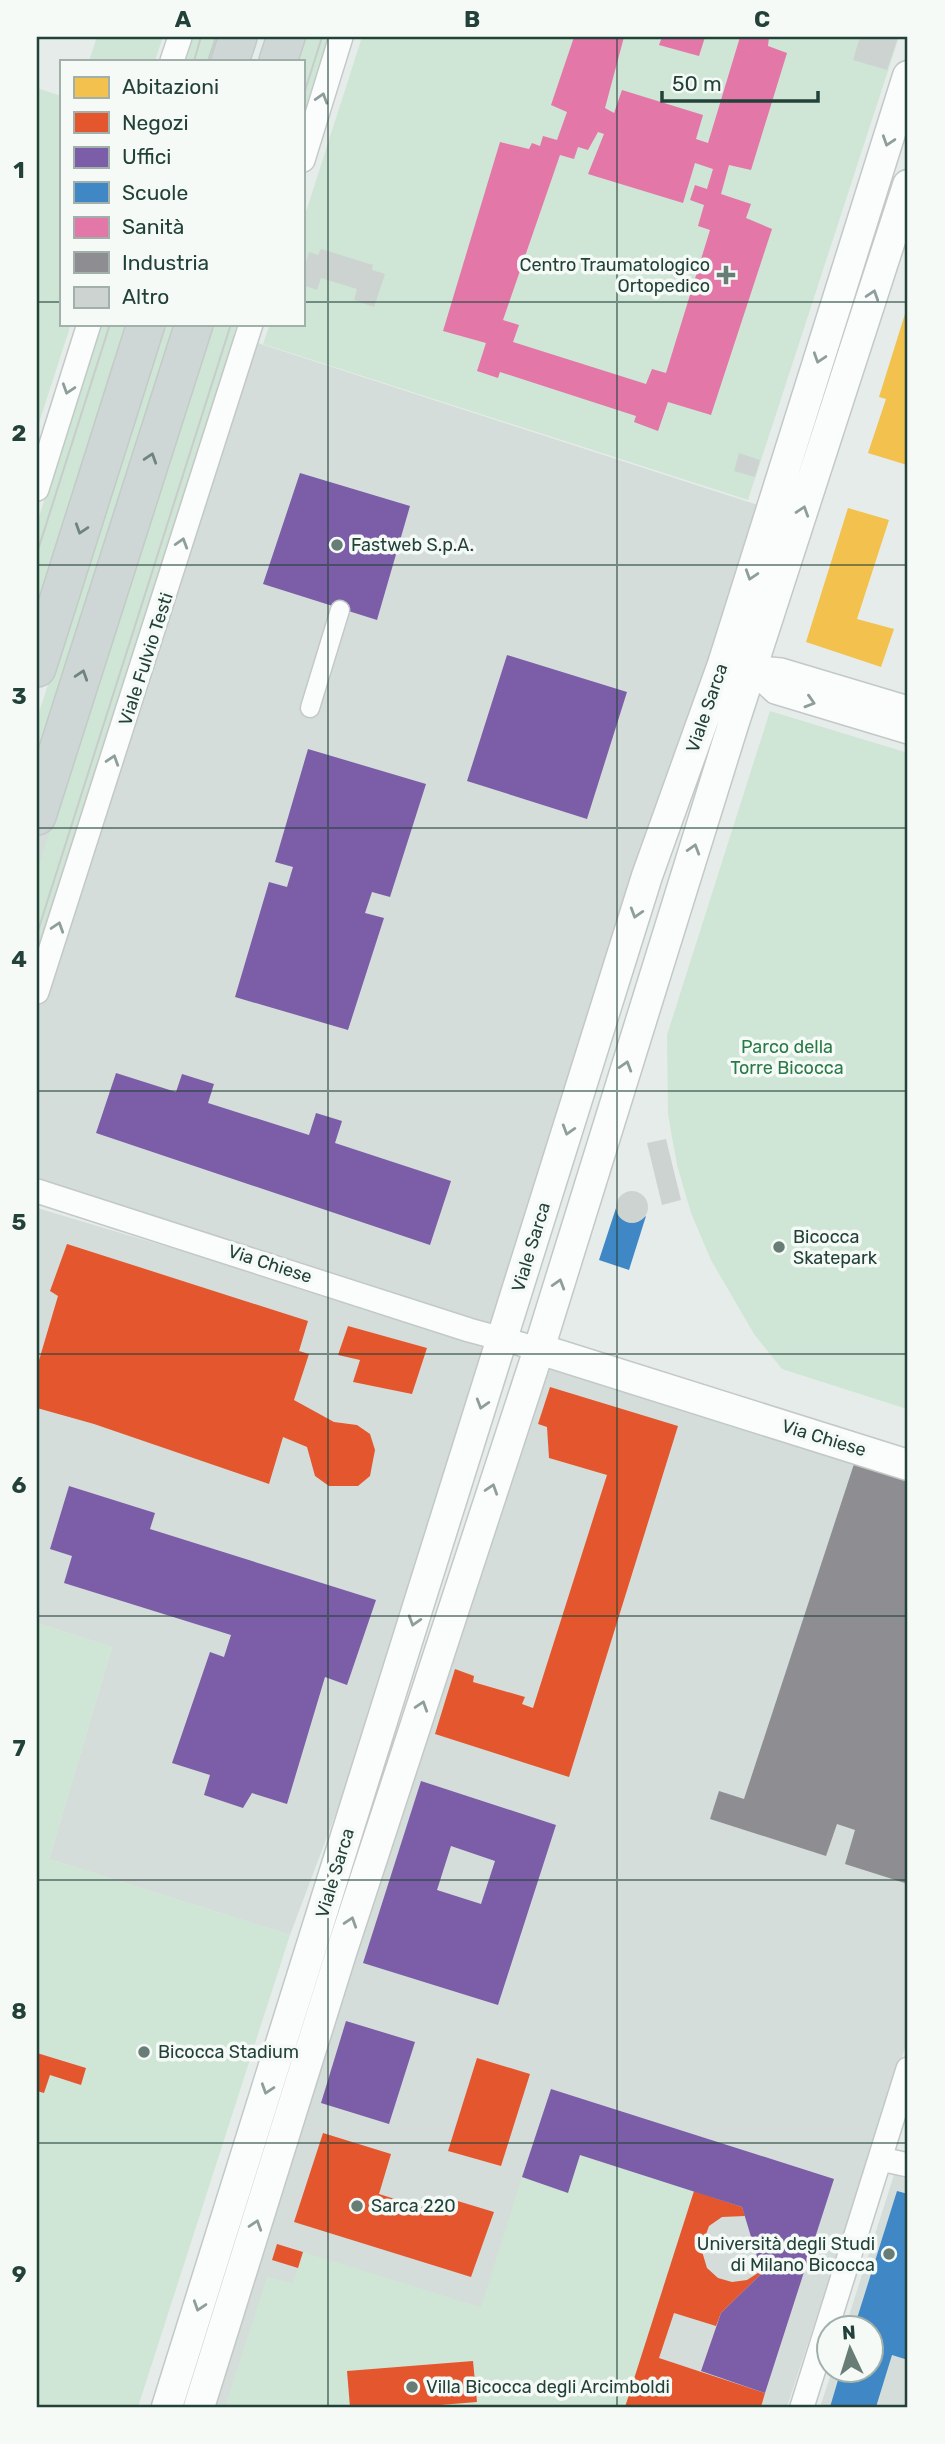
<svg xmlns="http://www.w3.org/2000/svg" width="945" height="2444" font-family="Rubik,sans-serif">
<style>
.built{fill:#d4ddd9}
.green{fill:#cfe5d5}
.homes{fill:#f2c14e}
.shops{fill:#e4572e}
.offices{fill:#7b5ea7;fill-rule:evenodd}
.schools{fill:#3f88c5}
.health{fill:#e377a8;fill-rule:evenodd}
.industry{fill:#8d8d92}
.building{fill:#cdd3d0}
.lines{fill:none;stroke-linecap:round;stroke-linejoin:round}
.pedestrian-casing{stroke:#c3c9c6;stroke-width:21}
.minor-casing{stroke:#c3c9c6;stroke-width:26}
.tertiary-casing{stroke:#c3c9c6;stroke-width:33}
.primary-casing{stroke:#c2cbc8;stroke-width:40}
.pedestrian{stroke:#fbfcfc;stroke-width:18}
.minor{stroke:#fbfcfc;stroke-width:23}
.tertiary{stroke:#fbfcfc;stroke-width:30}
.primary{stroke:#ced7d5;stroke-width:37}
.tram{stroke:#c7cdca;stroke-width:2}
.oneway{stroke:#8e9e9a}
.oneway2{stroke:#6f847f}
.grid{fill:none;stroke:#224138;stroke-width:2;stroke-opacity:0.55}
.poi-dot{fill:#677d76;stroke:#f5faf7;stroke-width:2.5}
.labels{text-anchor:middle;dominant-baseline:central;stroke-width:7;stroke-linejoin:round;paint-order:stroke}
.poi-label{font-size:18px;fill:#224138;stroke:#f5faf7;text-anchor:start}
.street-label{font-size:18px;fill:#224138;stroke:#f5faf7}
.park-label{font-size:18px;fill:#2a7a48;stroke:#f5faf7}
.neatline{fill:none;stroke:#224138;stroke-width:2.5}
.grid-label{font-size:23px;text-anchor:middle;font-weight:bold;fill:#224138}
</style>
<rect width="100%" height="100%" fill="#e6ece9"/>
<path class="built" d="M199 324 764 507 498 1333 37 1188V829Z
M37 1208 501 1346 432 1558 290 1935 49 1859 112 1647 37 1623Z
M543 1356 908 1472V2039L787 2407H203Z
M894 2175 908 2179V2407H820L832 2371 872 2370V2328H845Z"/>
<path class="green" d="M97 37H163L155 61H89Z
M188 37H223L215 61H180Z
M303 37H332L303 118V61H295Z
M362 37H899L748 500 263 344 270 324H303V221Z
M37 88 61 96V324H71L37 429Z
M101 324H130L37 611V523Z
M163 324H178L37 763V719Z
M211 324H237L37 947V871Z
M770 711 908 753 907 1409 782 1369 754 1334 711 1260 691 1213 677 1165 668 1114 667 1035Z
M37 1623 112 1647 49 1859 290 1935 138 2407H37Z
M580 2155 694 2191 625 2407H225L267 2277 293 2283 303 2252 481 2307 522 2177 568 2192Z"/>
<path class="homes" d="M905 314 908 315 907 465 868 453 886 399 879 397Z
M848 508 889 520 857 619 894 629 881 667 806 642Z"/>
<path class="shops" d="M67 1244 308 1321 299 1351 309 1354 294 1400 334 1422 357 1425 370 1434 375 1450 370 1476 358 1486H329L315 1476 307 1447 283 1437 269 1484 94 1424 37 1408V1367L58 1296 50 1291Z
M348 1326 427 1348 412 1394 353 1382 360 1360 338 1355Z
M550 1387 678 1426 569 1777 435 1734 455 1669 474 1676 473 1682 525 1697 522 1704 533 1708 607 1475 549 1458 547 1427 538 1424Z
M37 2053 86 2068 81 2085 50 2075 44 2093 37 2091Z
M477 2058 530 2074 501 2166 448 2151Z
M323 2133 391 2154 379 2194 446 2215 451 2199 494 2212 471 2277 294 2222Z
M694 2191 742 2207 745 2216 722 2217 709 2226 701 2248 707 2268 718 2278 732 2282 747 2280 761 2271 762 2273 721 2313 716 2326 674 2313 659 2358 765 2393 761 2407H625Z
M277 2244 303 2252 298 2268 272 2260Z
M473 2361 477 2402 416 2407H350L347 2371Z"/>
<path class="offices" d="M300 473 410 506 377 620 263 584Z
M507 655 627 692 587 819 467 781Z
M308 749 426 784 390 897 372 892 365 913 384 918 348 1030 235 997 269 882 287 887 293 867 275 862Z
M116 1073 176 1092 182 1074 214 1084 208 1103 309 1135 316 1113 342 1121 335 1143 451 1181 430 1245 96 1133Z
M69 1486 155 1513 150 1529 376 1600 347 1685 325 1677 287 1804 252 1793 243 1808 204 1795 210 1775 172 1763 210 1652 224 1657 231 1635 64 1583 72 1556 50 1549Z
M421 1781 556 1825 498 2005 363 1963ZM451 1846 495 1861 481 1904 437 1890Z
M346 2021 415 2042 389 2124 321 2103Z
M551 2089 834 2179 765 2393 701 2371 721 2313 762 2273 742 2207 580 2155 568 2193 522 2177Z"/>
<path class="schools" d="M616 1208 627 1222H637L646 1216 629 1270 599 1260Z
M897 2191 908 2194V2360L892 2355 876 2407H830L841 2370H872V2328H854Z"/>
<path class="health" d="M574 37H624L605 108 614 113 622 90 703 115 696 139 708 143 740 37H769L768 46 787 53 751 170 729 165 721 194 751 204 746 218 772 229 711 415 668 402 658 431 634 422 636 416 500 372 498 378 477 371 486 343 443 331 500 142 529 149 532 143 540 146 543 136 557 140 567 112 551 105ZM598 132 604 134 588 174 683 203 695 163 713 169 707 189 695 185 690 200 704 205 698 226 710 230 666 373 652 369 646 384 513 342 519 325 503 320 560 155 574 159 578 147 588 150Z
M662 37H705L699 56 659 45Z"/>
<path class="industry" d="M854 1464 908 1480V1884L845 1864 855 1830 837 1824 826 1856 710 1819 719 1791 744 1799Z"/>
<path class="building" d="M860 37H898L887 70 853 60Z
M321 249 373 265 372 270 385 274 374 307 354 300 357 289 321 278 317 290 303 285V272L309 252 318 255Z
M739 453 760 460 755 477 734 471Z
M666 1139 681 1200 662 1205 647 1143Z
M616 1207a16 16 0 1 1 32 0a16 16 0 1 1-32 0Z"/>
<g class="lines">
<g class="pedestrian-casing">
<path id="pedestrian" d="M310 708 340 610"/>
</g>
<g class="minor-casing">
<path id="minor" d="M172 61 180 37
M303 160 341 37
M37 489 89 324
M736 666 781 670 908 708
M752 670 775 692 908 732
M37 992 251 324
M37 1191 469 1330 539 1349
M881 2159 908 2165
M802 2407 908 2069"/>
</g>
<g class="tertiary-casing">
<path id="tertiary" d="M539 1349 908 1465
M167 2407 647 876 723 664 908 76
M199 2407 341 1953 539 1349 733 725 908 185"/>
</g>
<g class="primary-casing">
<path id="primary" d="M230 61 238 37
M278 61 286 37
M37 668 146 324
M37 816 194 324"/>
</g>
<use href="#pedestrian" class="pedestrian"/>
<use href="#minor" class="minor"/>
<use href="#tertiary" class="tertiary"/>
<use href="#primary" class="primary"/>
<path class="tram" d="M194 61 201 37
M208 61 216 37
M303 97 322 37
M37 553 110 324
M37 934 231 324"/>
</g>
<defs><path id="oneway-chevron" d="M-2-3.5L2.5 0L-2 3.5" fill="none" stroke-width="1.6" stroke-linecap="round" stroke-linejoin="round" transform="scale(1.75)"/></defs>
<g class="oneway">
<use href="#oneway-chevron" transform="translate(322 98) rotate(-73)"/>
<use href="#oneway-chevron" transform="translate(888 141) rotate(108)"/>
<use href="#oneway-chevron" transform="translate(873 295) rotate(-72)"/>
<use href="#oneway-chevron" transform="translate(819 358) rotate(108)"/>
<use href="#oneway-chevron" transform="translate(68 389) rotate(108)"/>
<use href="#oneway-chevron" transform="translate(803 511) rotate(-72)"/>
<use href="#oneway-chevron" transform="translate(182 543) rotate(-73)"/>
<use href="#oneway-chevron" transform="translate(751 575) rotate(108)"/>
<use href="#oneway-chevron" transform="translate(810 702) rotate(17)"/>
<use href="#oneway-chevron" transform="translate(113 760) rotate(-72)"/>
<use href="#oneway-chevron" transform="translate(694 849) rotate(-73)"/>
<use href="#oneway-chevron" transform="translate(636 913) rotate(107)"/>
<use href="#oneway-chevron" transform="translate(58 927) rotate(-72)"/>
<use href="#oneway-chevron" transform="translate(626 1066) rotate(-73)"/>
<use href="#oneway-chevron" transform="translate(568 1130) rotate(107)"/>
<use href="#oneway-chevron" transform="translate(559 1284) rotate(-73)"/>
<use href="#oneway-chevron" transform="translate(482 1404) rotate(107)"/>
<use href="#oneway-chevron" transform="translate(492 1489) rotate(-72)"/>
<use href="#oneway-chevron" transform="translate(414 1621) rotate(107)"/>
<use href="#oneway-chevron" transform="translate(422 1706) rotate(-72)"/>
<use href="#oneway-chevron" transform="translate(351 1922) rotate(-72)"/>
<use href="#oneway-chevron" transform="translate(267 2089) rotate(108)"/>
<use href="#oneway-chevron" transform="translate(256 2225) rotate(-72)"/>
<use href="#oneway-chevron" transform="translate(199 2306) rotate(108)"/>
</g>
<g class="oneway2">
<use href="#oneway-chevron" transform="translate(151 458) rotate(-72)"/>
<use href="#oneway-chevron" transform="translate(81 529) rotate(108)"/>
<use href="#oneway-chevron" transform="translate(82 675) rotate(-72)"/>
</g>
<path class="grid" d="M328 37V2407M617 37V2407M37 302H61M303 302H908M37 565H908M37 828H908M37 1091H908M37 1354H908M37 1616H908M37 1880H908M37 2143H908"/>
<g class="poi-dot">
<path d="M722.5 264.5h7v7h7v7h-7v7h-7v-7h-7v-7h7z"/>
<circle cx="337" cy="545" r="7"/>
<circle cx="779" cy="1247" r="7"/>
<circle cx="144" cy="2052" r="7"/>
<circle cx="357" cy="2206" r="7"/>
<circle cx="889" cy="2254" r="7"/>
<circle cx="412" cy="2387" r="7"/>
</g>
<g class="labels">
<g class="poi-label">
<text x="710" y="265" text-anchor="end">Centro Traumatologico<tspan x="710" dy="21">Ortopedico</tspan></text>
<text x="351" y="545">Fastweb S.p.A.</text>
<text x="793" y="1237">Bicocca<tspan x="793" dy="21">Skatepark</tspan></text>
<text x="158" y="2052">Bicocca Stadium</text>
<text x="371" y="2206">Sarca 220</text>
<text x="875" y="2244" text-anchor="end">Università degli Studi<tspan x="875" dy="21">di Milano Bicocca</tspan></text>
<text x="426" y="2387">Villa Bicocca degli Arcimboldi</text>
</g>
<g class="street-label">
<text transform="translate(146 659) rotate(-72)">Viale Fulvio Testi</text>
<text transform="translate(707 708) rotate(-71)">Viale Sarca</text>
<text transform="translate(531 1247) rotate(-73)">Viale Sarca</text>
<text transform="translate(270 1264) rotate(18)">Via Chiese</text>
<text transform="translate(824 1438) rotate(17)">Via Chiese</text>
<text transform="translate(335 1873) rotate(-73)">Viale Sarca</text>
</g>
<g class="park-label">
<text x="787" y="1047">Parco della<tspan x="787" dy="21">Torre Bicocca</tspan></text>
</g>
</g>
<rect width="945" height="2444" fill="none" stroke="#f5faf7" stroke-width="77"/>
<rect x="60" y="60" width="245" height="266" fill="#f5faf7" stroke="#a1b0ab" stroke-width="2"/>
<rect x="74" y="77" width="35" height="21" fill="#f2c14e" stroke="#a1b0ab" stroke-width="2"/>
<text x="122" y="94" font-size="21" fill="#224138">Abitazioni</text>
<rect x="74" y="112" width="35" height="21" fill="#e4572e" stroke="#a1b0ab" stroke-width="2"/>
<text x="122" y="130" font-size="21" fill="#224138">Negozi</text>
<rect x="74" y="147" width="35" height="21" fill="#7b5ea7" stroke="#a1b0ab" stroke-width="2"/>
<text x="122" y="164" font-size="21" fill="#224138">Uffici</text>
<rect x="74" y="182" width="35" height="21" fill="#3f88c5" stroke="#a1b0ab" stroke-width="2"/>
<text x="122" y="200" font-size="21" fill="#224138">Scuole</text>
<rect x="74" y="217" width="35" height="21" fill="#e377a8" stroke="#a1b0ab" stroke-width="2"/>
<text x="122" y="234" font-size="21" fill="#224138">Sanità</text>
<rect x="74" y="252" width="35" height="21" fill="#8d8d92" stroke="#a1b0ab" stroke-width="2"/>
<text x="122" y="270" font-size="21" fill="#224138">Industria</text>
<rect x="74" y="287" width="35" height="21" fill="#cdd3d0" stroke="#a1b0ab" stroke-width="2"/>
<text x="122" y="304" font-size="21" fill="#224138">Altro</text>
<g transform="translate(850 2349) rotate(356)"><circle r="33" fill="#f5faf7" stroke="#a1b0ab" stroke-width="2"/>
<path d="M0-5L12 26L0 18L-12 26Z" fill="#677d76"/>
<text y="-10" font-size="19" font-weight="bold" text-anchor="middle" fill="#224138">N</text>
</g>
<path d="M662 91v10h156v-10" fill="none" stroke="#224138" stroke-width="3.5"/>
<text x="672" y="91" font-size="21" fill="#224138" stroke="#f5faf7" stroke-width="5" paint-order="stroke">50 m</text>
<rect x="38" y="38" width="868" height="2368" class="neatline"/>
<g class="grid-label">
<text x="183" y="27">A</text>
<text x="472" y="27">B</text>
<text x="762" y="27">C</text>
<text x="19" y="178">1</text>
<text x="19" y="441">2</text>
<text x="19" y="704">3</text>
<text x="19" y="967">4</text>
<text x="19" y="1230">5</text>
<text x="19" y="1493">6</text>
<text x="19" y="1756">7</text>
<text x="19" y="2019">8</text>
<text x="19" y="2282">9</text>
</g>
</svg>
